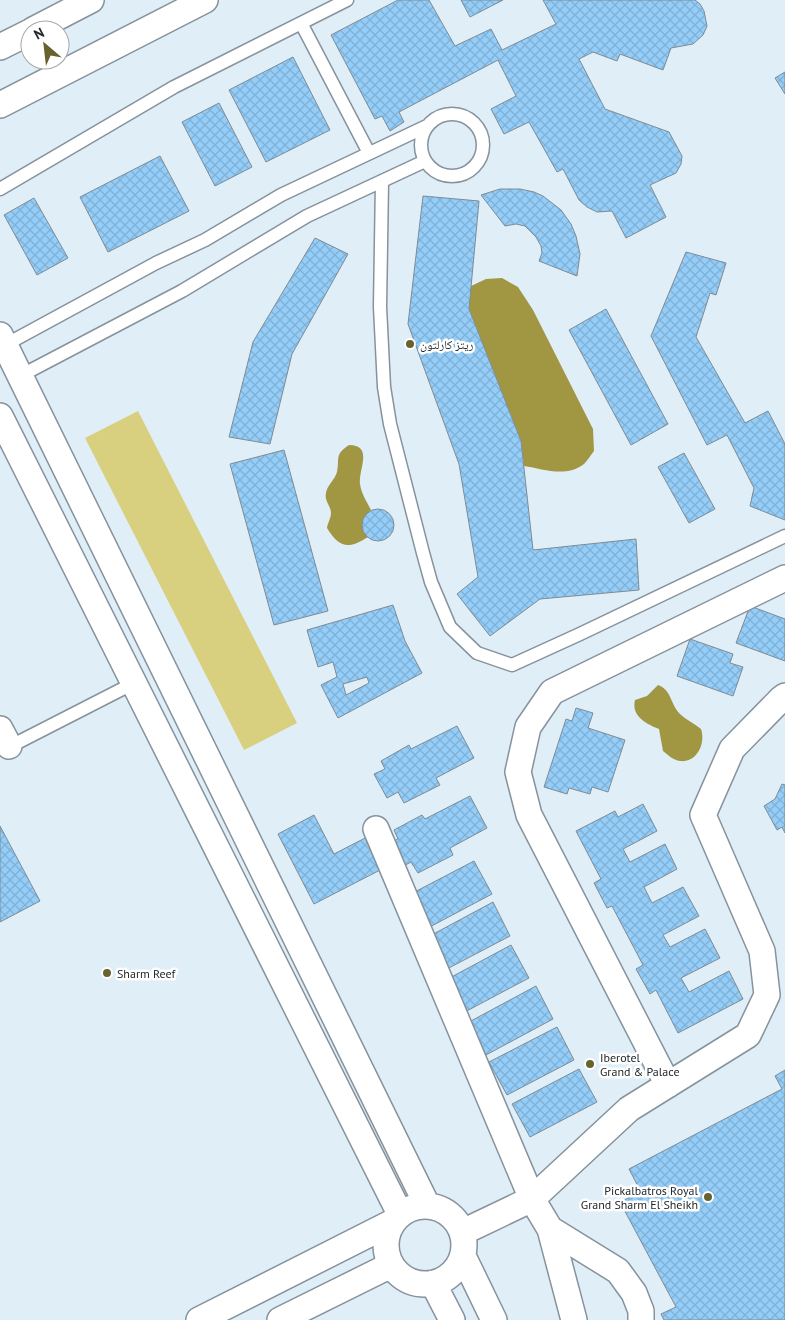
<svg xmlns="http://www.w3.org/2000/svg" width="785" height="1320" font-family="'PT Sans','Noto Naskh Arabic',sans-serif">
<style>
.green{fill:#d9d07f}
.water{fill:#a19642}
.building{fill:url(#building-cross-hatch);stroke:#7e8b94;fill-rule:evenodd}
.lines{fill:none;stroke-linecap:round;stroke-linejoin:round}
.service-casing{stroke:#86929c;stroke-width:15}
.minor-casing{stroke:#86929c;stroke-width:28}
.service{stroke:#fff;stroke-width:12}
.minor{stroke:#fff;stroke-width:25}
.poi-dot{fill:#68622e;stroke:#fff;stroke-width:2}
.labels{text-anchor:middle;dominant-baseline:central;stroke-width:5;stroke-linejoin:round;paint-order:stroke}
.poi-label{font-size:12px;fill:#23282c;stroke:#fff;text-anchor:start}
</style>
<defs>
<pattern id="building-cross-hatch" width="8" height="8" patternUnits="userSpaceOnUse" patternTransform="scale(1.25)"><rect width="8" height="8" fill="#94cdf8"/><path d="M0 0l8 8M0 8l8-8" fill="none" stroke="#7fb0d5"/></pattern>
</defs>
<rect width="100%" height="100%" fill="#e0eef8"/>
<path class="green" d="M138 411 297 723 244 750 85 438Z"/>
<path class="water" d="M502 278 518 287 533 310 593 429 594 451C591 455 587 461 584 464 566 478 543 469 524 466L521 441 469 309 471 286 486 279Z
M349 445C374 445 358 470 360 484 361 493 367 502 371 510 362 518 359 528 368 537 349 549 340 549 327 528 328 522 331 518 331 513 331 506 324 501 326 493 327 485 335 480 337 472 340 458 334 455 349 445Z
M658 685C672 690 670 704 680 714 686 720 694 723 701 729 706 743 697 763 680 761 673 760 668 755 663 751L659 729C646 724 631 716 635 700L647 696Z"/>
<path class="building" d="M398 0H429L455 46 491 29 502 50 556 24 543 0H695L700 4 704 11 707 26 703 35 693 44 671 48 663 70 620 54 617 61 593 52 579 59 605 109 669 132 682 156 681 164 676 173 650 185 666 217 626 238 612 211 597 212 587 207 579 200 563 169 557 172 529 122 504 134 491 109 516 96 498 60 399 112 404 122 390 131 382 116 375 119 331 35Z
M461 0H503L470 17Z
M293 57 330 130 266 162 229 90Z
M785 72V94L775 78Z
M219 103 252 167 215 186 182 122Z
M160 156 189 211 108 252 80 197Z
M500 189H520L534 192 543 196 561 210 571 224 576 236 580 254 577 276 539 261 542 253 541 246 536 237 525 226 516 224 505 226 481 195Z
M423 196 479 201 469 309 521 441 533 550 636 539 639 590 540 599 490 636 457 594 478 577 459 464 408 324Z
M34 198 68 258 37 275 4 215Z
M315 238 348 254 292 354 270 444 229 437 253 342Z
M686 252 726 263 716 295 710 293 696 337 745 423 768 411 785 444V520L750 506 754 488 727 435 707 445 651 336Z
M606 309 668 424 631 445 569 330Z
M284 450 328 611 274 625 230 464Z
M684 453 715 509 689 523 658 467Z
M362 525a16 16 0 1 1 32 0a16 16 0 1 1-32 0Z
M393 605 405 641 422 673 338 718 321 685 337 677 333 662 318 667 307 630ZM367 677 369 683 346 695 343 684Z
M750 606 785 619V661L736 643Z
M690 639 733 654 730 663 743 667 733 696 677 676Z
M576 708 593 713 588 728 625 740 608 792 592 787 590 794 569 788 567 794 544 787 566 719 572 721Z
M457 726 474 758 436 778 440 785 404 803 398 792 387 798 374 774 385 769 381 761 409 745 411 749Z
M782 784 785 785V833L782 827 777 830 764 806 775 799Z
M470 796 487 828 450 848 453 855 418 873 411 862 400 868 388 844 398 839 394 830 422 815 425 819Z
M643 804 657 831 623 849 630 862 665 844 677 869 644 887 652 903 683 887 699 916 663 935 670 947 705 929 720 958 681 978 689 992 729 971 743 999 678 1033 656 990 650 994 636 969 643 965 612 906 607 908 594 883 601 879 576 831 615 811 618 817Z
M314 815 334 854 369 836 386 867 314 904 278 834Z
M0 826 40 901 0 922Z
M474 861 492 894 424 930 407 896Z
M493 902 510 936 443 971 426 938Z
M511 945 529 978 461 1014 444 981Z
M536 986 553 1019 486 1055 469 1022Z
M557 1027 574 1060 507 1095 489 1062Z
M579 1069 597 1102 530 1137 512 1104Z
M785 1070V1320H664L661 1314 676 1307 620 1202 641 1192 629 1169 782 1089 775 1076Z"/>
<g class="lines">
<g class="service-casing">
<path id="service" d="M301 23 369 153
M421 145a31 31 0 1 1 62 0a31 31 0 1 1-62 0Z
M382 181 380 307 384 387 390 424 423 553 431 582 450 627 477 653 512 665 580 634 785 536
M0 189 174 87 347 0
M5 345 156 263 205 240 281 195 427 126
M20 376 182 291 307 216 425 161
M7 748 134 683"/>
</g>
<g class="minor-casing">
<path id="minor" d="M33 30 91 0
M0 47 30 32
M0 105 205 0
M0 335 427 1205
M0 416 400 1214
M0 729 9 746
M376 829 532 1199 550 1229 574 1320
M668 1085 529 815 518 772 528 727 552 692 785 578
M386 1245a39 39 0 1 1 78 0a39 39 0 1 1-78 0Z
M550 1229 618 1271 634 1293 641 1311V1320
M463 1232 532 1199 629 1109 748 1035 767 995 762 951 703 815 732 749 781 699 785 696
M463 1256 494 1320
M433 1283 452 1320
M199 1320 393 1222
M280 1320 391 1265"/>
</g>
<use href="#service" class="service"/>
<use href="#minor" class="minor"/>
</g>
<g class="poi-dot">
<circle cx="410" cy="344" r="5"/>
<circle cx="107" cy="973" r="5"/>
<circle cx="590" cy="1064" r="5"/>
<circle cx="708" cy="1197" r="5"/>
</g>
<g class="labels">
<g class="poi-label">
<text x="420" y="344">ريتز كارلتون</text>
<text x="117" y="973">Sharm Reef</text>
<text x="600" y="1057">Iberotel<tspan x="600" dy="14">Grand &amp; Palace</tspan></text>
<text x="698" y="1190" text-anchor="end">Pickalbatros Royal<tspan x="698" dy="14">Grand Sharm El Sheikh</tspan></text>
</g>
</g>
<g transform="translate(45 45) rotate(332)"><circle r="24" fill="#ffffff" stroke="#a7a9ab"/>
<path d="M0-4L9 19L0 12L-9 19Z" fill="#68622e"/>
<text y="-8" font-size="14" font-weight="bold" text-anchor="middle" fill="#23282c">N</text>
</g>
</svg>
